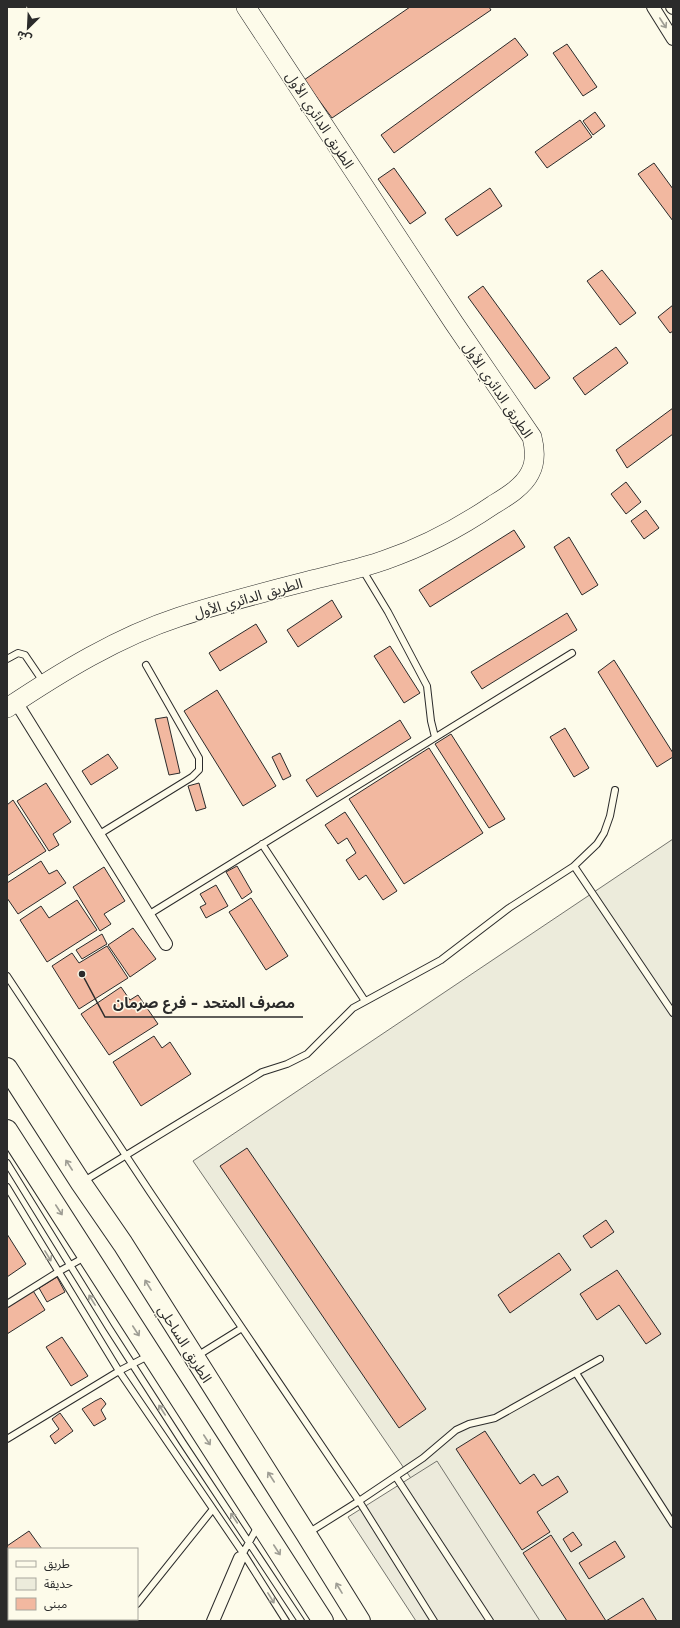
<svg xmlns="http://www.w3.org/2000/svg" width="680" height="1628" font-family="'Work Sans','Noto Sans Arabic',sans-serif">
<style>
.green{fill:#ecebdb;stroke:#74746e}
.parking{fill:#eceadb;stroke:#74746e}
.building{fill:#f2b8a0;stroke:#2b2b2b}
.lines{fill:none;stroke-linecap:round;stroke-linejoin:round}
.service-casing{stroke:#2b2b2b;stroke-width:8}
.minor-casing{stroke:#2b2b2b;stroke-width:14}
.primary-casing{stroke:#2b2b2b;stroke-width:20}
.trunk-casing{stroke:#2b2b2b;stroke-width:22}
.service{stroke:#fdfbea;stroke-width:6}
.minor{stroke:#fdfbea;stroke-width:12}
.primary{stroke:#fdfbea;stroke-width:19}
.trunk{stroke:#fdfbea;stroke-width:20}
.oneway{stroke:#9e9d94}
.labels{text-anchor:middle;dominant-baseline:central;stroke-width:3;stroke-linejoin:round;paint-order:stroke}
.street-label{font-size:14px;fill:#2b2b2b;stroke:#fdfbea}
.leader{fill:none;stroke:#2b2b2b;stroke-width:1.5}
.callout-dot{fill:#2b2b2b;stroke:#fdfbea;stroke-width:1.5}
.callout-label{font-size:15px;text-anchor:middle;font-weight:bold;fill:#2b2b2b;stroke:#fdfbea;stroke-width:3;stroke-linejoin:round;paint-order:stroke}
</style>
<rect width="100%" height="100%" fill="#fdfbea"/>
<path class="green" d="M673 839V1621H509L193 1161Z"/>
<path class="parking" d="M437 1461 540 1621H416L348 1517Z"/>
<path class="building" d="M410 7H489L491 10 332 118 304 80Z
M515 38 528 55 394 153 381 135Z
M567 44 597 87 583 96 553 53Z
M595 112 605 126 593 135 583 121Z
M580 120 592 137 547 168 535 152Z
M654 163 673 189V221L638 174Z
M394 168 426 213 410 224 378 179Z
M490 188 502 206 457 236 445 219Z
M602 270 636 313 620 325 587 281Z
M483 286 550 378 535 389 468 297Z
M673 305V331L670 333 658 317Z
M616 347 628 363 585 395 573 378Z
M673 408V434L627 468 616 450Z
M626 482 641 502 626 514 611 494Z
M646 510 659 528 644 539 631 521Z
M514 530 525 547 430 607 419 590Z
M569 537 598 585 582 595 554 547Z
M332 600 342 617 298 647 287 630Z
M567 613 577 630 482 689 471 672Z
M256 624 267 642 220 671 209 653Z
M390 646 420 693 404 703 374 656Z
M614 660 673 753V757L657 767 598 672Z
M217 690 276 786 243 806 184 711Z
M167 717 180 773 169 775 155 719Z
M400 720 411 738 317 797 306 780Z
M565 728 589 768 574 777 550 737Z
M451 734 505 819 489 828 435 744Z
M429 748 483 833 404 884 349 799Z
M280 753 291 776 283 780 272 757Z
M108 754 118 768 91 785 82 771Z
M46 783 71 822 53 834 59 845 49 851 17 801Z
M199 783 206 808 196 811 188 786Z
M13 800 46 851 7 876V805Z
M345 812 397 891 383 900 366 875 359 880 346 860 356 853 347 838 338 844 325 825Z
M41 861 49 874 57 870 66 883 18 914 7 898V883Z
M237 866 252 892 242 899 226 872Z
M104 867 125 901 104 914 111 924 100 931 73 887Z
M216 885 228 906 206 918 200 907 206 904 200 894Z
M251 898 288 956 266 970 229 912Z
M77 900 97 930 47 962 20 920 41 906 49 918Z
M133 928 156 959 130 977 108 945Z
M102 934 107 944 82 959 76 950Z
M107 946 128 978 79 1009 52 966 72 953 79 963Z
M121 987 130 1000 138 995 158 1024 109 1055 81 1014Z
M154 1036 162 1048 170 1042 191 1074 141 1106 113 1062Z
M247 1148 426 1409 399 1428 220 1166Z
M606 1220 614 1232 591 1248 583 1236Z
M7 1234 26 1264 7 1277Z
M559 1253 571 1270 510 1313 498 1295Z
M617 1270 661 1334 646 1344 619 1305 597 1320 580 1294Z
M57 1277 65 1292 47 1302 39 1288Z
M32 1289 45 1310 7 1334V1305Z
M62 1337 88 1376 71 1386 46 1347Z
M101 1398 104 1401 106 1404 101 1410 106 1419 94 1426 82 1409 95 1401Z
M60 1413 73 1431 55 1444 50 1436 59 1429 52 1419Z
M485 1431 520 1484 534 1474 542 1486 558 1476 568 1492 537 1512 550 1532 522 1550 456 1449Z
M29 1531 42 1549H9V1612L7 1610V1546Z
M573 1532 582 1545 571 1552 563 1539Z
M551 1535 606 1621H567L523 1553Z
M615 1541 625 1557 589 1579 579 1563Z
M643 1598 657 1621H606Z"/>
<g class="lines">
<g class="service-casing">
<path id="service" d="M362 569 388 612 427 686 431 721 435 737
M7 659 18 653 25 655 44 683
M98 835 192 777 199 770V758L146 665
M262 844 365 1001
M574 866 673 1013
M148 915 572 653
M7 976 150 1192 359 1501 434 1621
M7 1163 109 1328 183 1443 301 1621
M84 1181 262 1072 287 1064 307 1054 353 1008 441 960 509 908 574 866 597 844 604 833 610 816 615 790
M7 1187 119 1371 243 1553 286 1621
M7 1304 58 1272 85 1257
M197 1356 242 1328
M576 1373 673 1524
M7 1439 119 1371 148 1356
M396 1477 490 1621
M308 1533 359 1501 423 1458 456 1430 469 1424 495 1418 600 1359
M242 1555 258 1526
M137 1604 213 1509
M123 1621 124 1619"/>
</g>
<g class="minor-casing">
<path id="minor" d="M653 7 673 39
M672 7 673 8
M16 702 166 944
M213 1621 240 1558"/>
</g>
<g class="primary-casing">
<path id="primary" d="M7 708C61 672 118 637 179 617 221 603 265 592 308 581 334 574 360 569 385 560 423 547 459 528 493 505 506 497 523 487 530 473 536 462 535 449 532 437L454 323 246 7"/>
</g>
<g class="trunk-casing">
<path id="trunk" d="M7 1068 81 1183 123 1244 306 1534 360 1621
M7 1130 323 1621"/>
</g>
<use href="#service" class="service"/>
<use href="#minor" class="minor"/>
<use href="#primary" class="primary"/>
<use href="#trunk" class="trunk"/>
</g>
<defs><path id="oneway-shaft" d="M-6 0H5M1.5-3L5.5 0L1.5 3" fill="none" stroke-width="1.6" stroke-linecap="round" stroke-linejoin="round"/></defs>
<g class="oneway">
<use href="#oneway-shaft" transform="translate(663 23) rotate(57)"/>
<use href="#oneway-shaft" transform="translate(69 1165) rotate(-123)"/>
<use href="#oneway-shaft" transform="translate(59 1210) rotate(57)"/>
<use href="#oneway-shaft" transform="translate(48 1256) rotate(59)"/>
<use href="#oneway-shaft" transform="translate(148 1285) rotate(-122)"/>
<use href="#oneway-shaft" transform="translate(92 1300) rotate(-122)"/>
<use href="#oneway-shaft" transform="translate(136 1331) rotate(57)"/>
<use href="#oneway-shaft" transform="translate(162 1410) rotate(-123)"/>
<use href="#oneway-shaft" transform="translate(207 1440) rotate(57)"/>
<use href="#oneway-shaft" transform="translate(271 1477) rotate(-123)"/>
<use href="#oneway-shaft" transform="translate(234 1518) rotate(-124)"/>
<use href="#oneway-shaft" transform="translate(277 1550) rotate(57)"/>
<use href="#oneway-shaft" transform="translate(339 1588) rotate(-121)"/>
<use href="#oneway-shaft" transform="translate(271 1598) rotate(58)"/>
</g>
<g class="labels">
<g class="street-label">
<text transform="translate(320 120) rotate(57)">الطريق الدائري الأول</text>
<text transform="translate(498 390) rotate(56)">الطريق الدائري الأول</text>
<text transform="translate(248 598) rotate(-16)">الطريق الدائري الأول</text>
<text transform="translate(185 1344) rotate(58)">الطريق الساحلي</text>
</g>
</g>
<path class="leader" d="M82 974L105 1017H303"/>
<circle class="callout-dot" cx="82" cy="974" r="4"/>
<g class="callout-label">
<text x="204" y="1008">مصرف المتحد - فرع صرمان</text>
</g>
<rect width="680" height="1628" fill="none" stroke="#2b2b2b" stroke-width="16"/>
<rect x="8" y="1548" width="130" height="72" fill="#fdfbea" stroke="#a9a89e"/>
<rect x="16" y="1561" width="20" height="6" fill="#fdfbea" stroke="#a9a89e"/>
<text x="44" y="1568" font-size="12" fill="#2b2b2b">طريق</text>
<rect x="16" y="1578" width="20" height="12" fill="#ecebdb" stroke="#a9a89e"/>
<text x="44" y="1588" font-size="12" fill="#2b2b2b">حديقة</text>
<rect x="16" y="1598" width="20" height="12" fill="#f2b8a0" stroke="#a9a89e"/>
<text x="44" y="1608" font-size="12" fill="#2b2b2b">مبنى</text>
<g transform="translate(28 28) rotate(204)" stroke="#fdfbea" stroke-width="3" paint-order="stroke">
<path d="M0-3L7 15L0 10L-7 15Z" fill="#2b2b2b"/>
<text y="-6" font-size="11" font-weight="bold" text-anchor="middle" fill="#2b2b2b">ش</text>
</g>
</svg>
